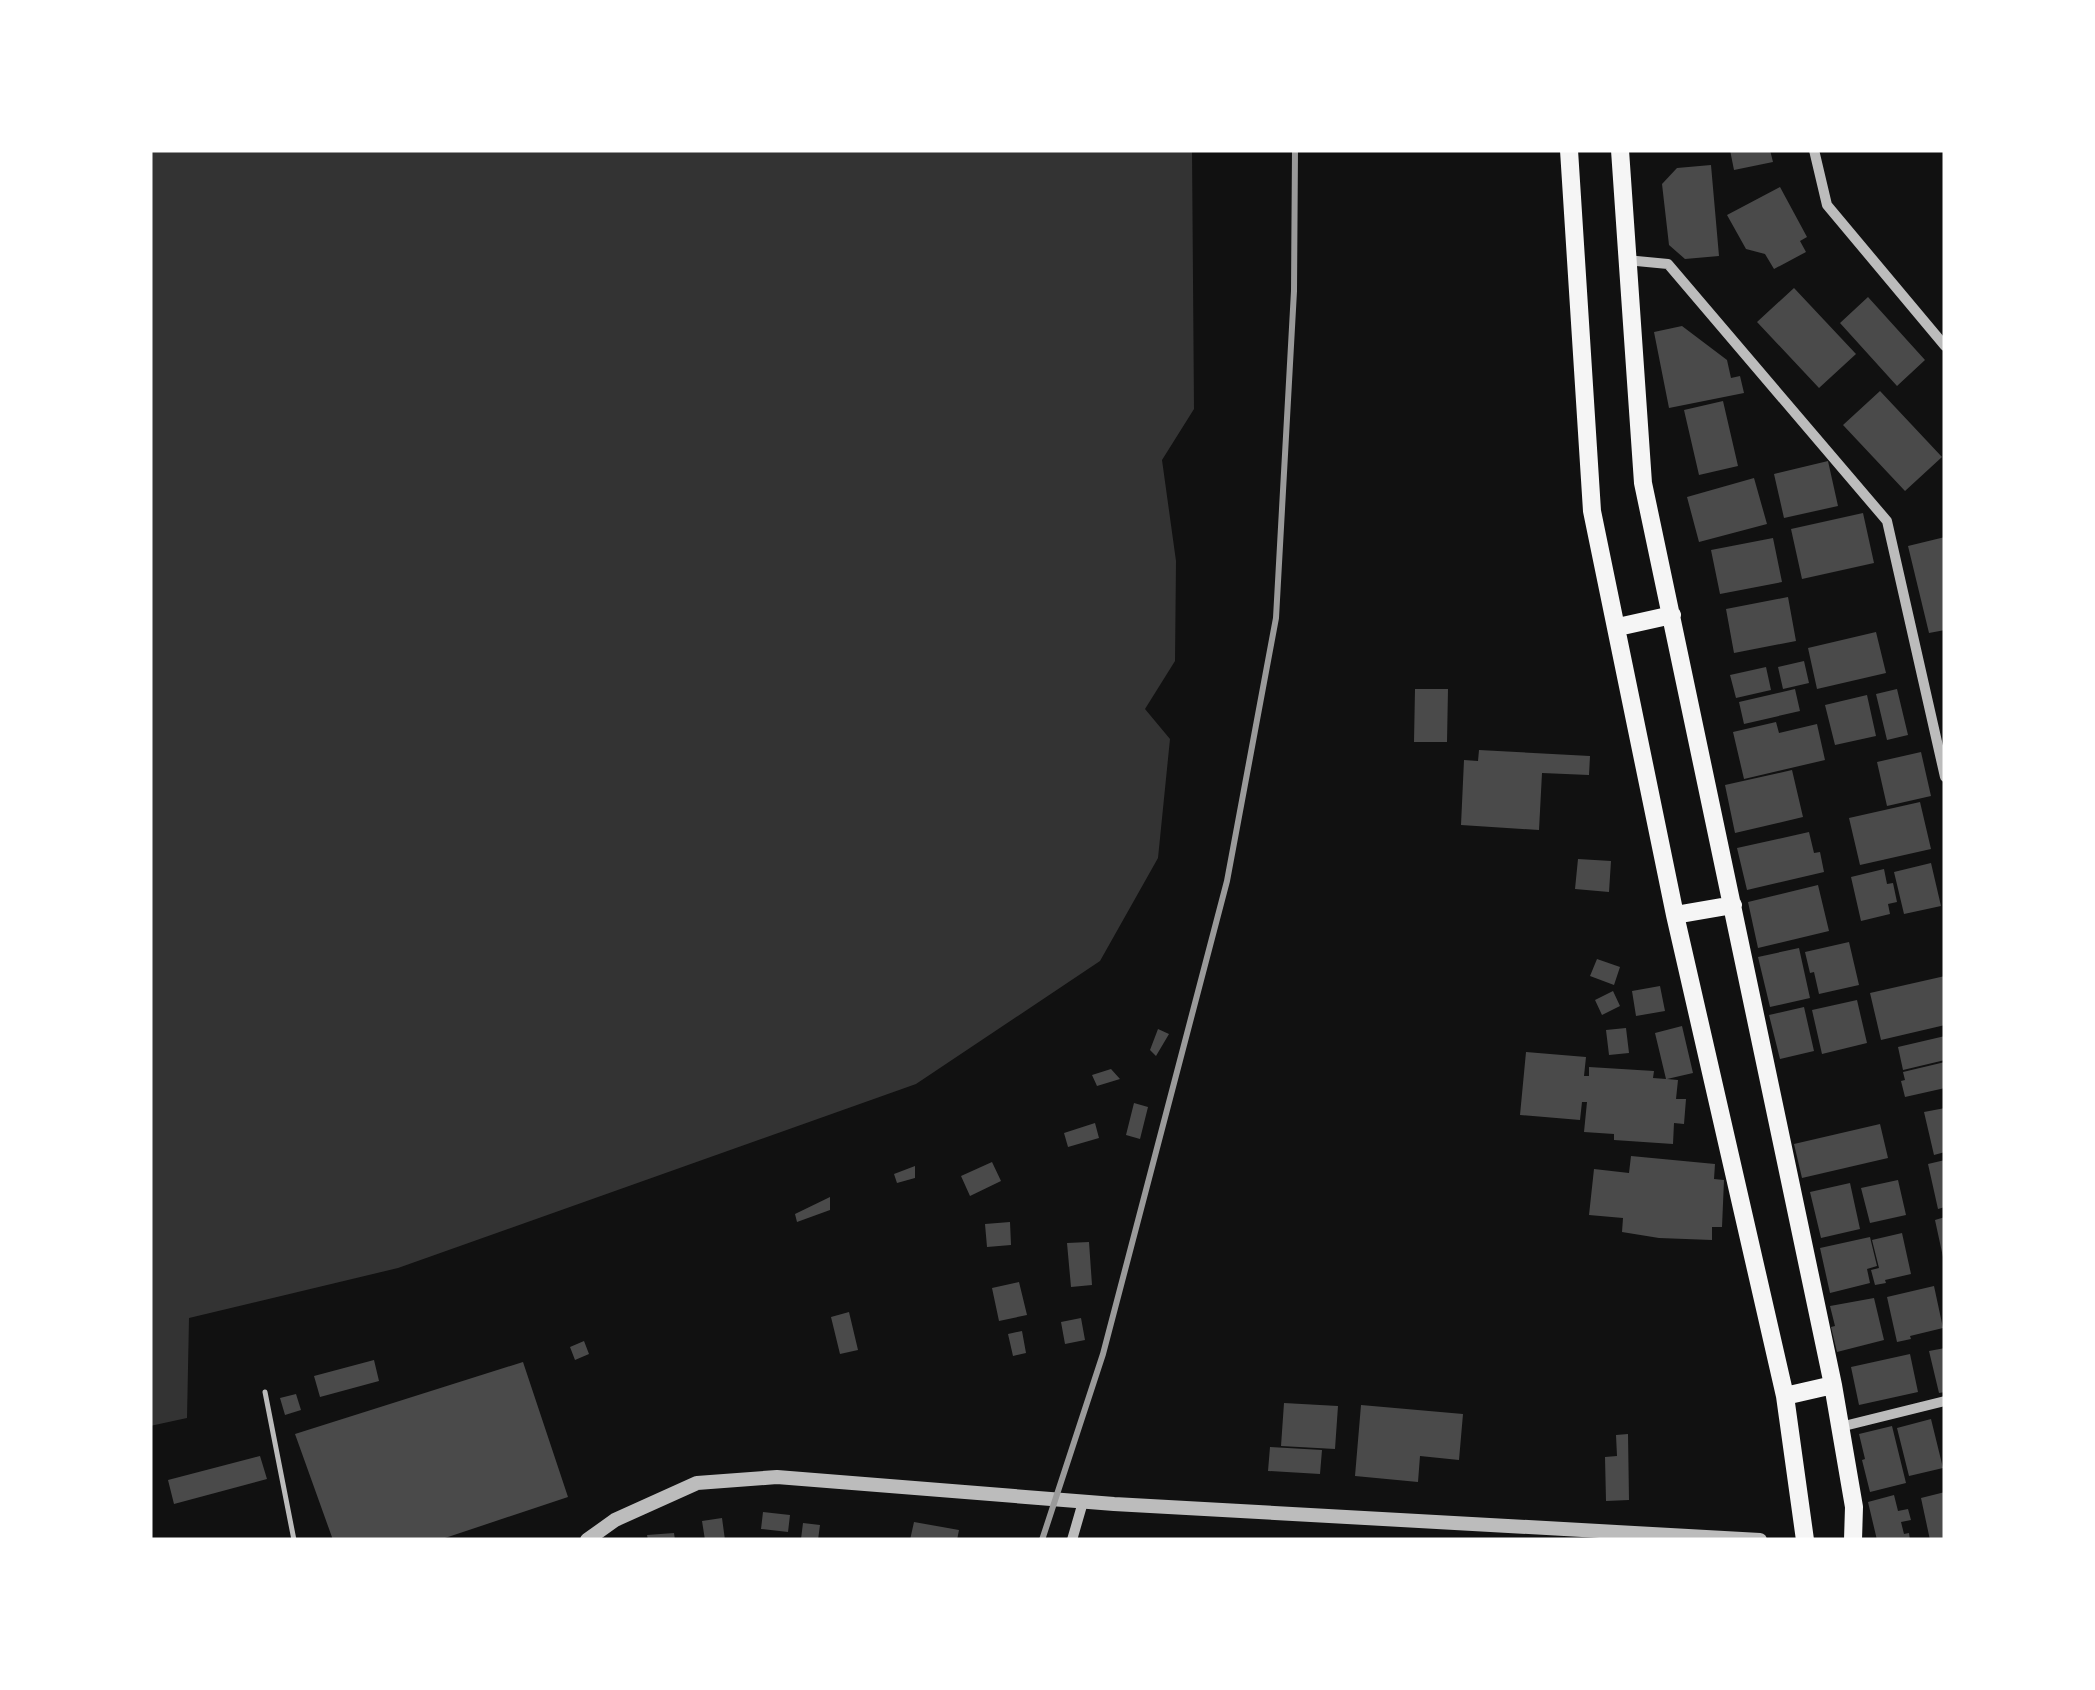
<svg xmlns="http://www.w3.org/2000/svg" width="2095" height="1690" font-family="Rubik,sans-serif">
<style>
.water{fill:#333}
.building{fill:#4a4a4a}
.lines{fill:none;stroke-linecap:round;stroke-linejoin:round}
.service{stroke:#bcbcbc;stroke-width:5}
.minor{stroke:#bcbcbc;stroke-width:10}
.tertiary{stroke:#bcbcbc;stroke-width:14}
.primary{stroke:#f5f5f5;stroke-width:18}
.rail{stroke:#9a9a9a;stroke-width:6}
</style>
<rect width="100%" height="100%" fill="#111"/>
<path class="water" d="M150 150H1192L1194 409 1162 460 1176 561 1175 661 1145 709 1170 739 1158 858 1100 961 916 1084 398 1268 189 1318 187 1418 150 1426Z"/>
<path class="building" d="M1730 150H1770L1773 162 1734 170Z
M1711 165 1719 256 1685 259 1669 245 1662 184 1677 168Z
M1780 187 1807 237 1800 241 1806 252 1774 269 1765 254 1746 249 1727 215Z
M1794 288 1856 354 1819 388 1757 322Z
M1868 297 1925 360 1897 386 1840 323Z
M1682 326 1727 360 1731 378 1740 376 1744 393 1669 408 1654 332Z
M1880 391 1942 457 1905 491 1843 425Z
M1723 401 1738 466 1699 475 1684 410Z
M1828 461 1838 506 1784 518 1774 474Z
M1754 478 1767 524 1699 542 1687 497Z
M1863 513 1874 563 1802 579 1791 529Z
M1945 537V630L1929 633 1908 546Z
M1773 538 1782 582 1720 594 1711 550Z
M1788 597 1796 641 1734 653 1726 609Z
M1876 632 1886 673 1817 689 1808 648Z
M1804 661 1809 683 1783 689 1778 667Z
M1766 667 1771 690 1736 698 1730 675Z
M1415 689H1448L1447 742H1414Z
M1795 689 1800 711 1744 724 1739 702Z
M1897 689 1908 735 1887 740 1876 694Z
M1867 695 1876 736 1835 745 1825 705Z
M1776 722 1779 733 1817 724 1825 760 1744 779 1733 732Z
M1479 750 1590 756 1589 775 1542 773 1539 830 1461 825 1464 760 1478 761Z
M1921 752 1931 796 1887 806 1877 762Z
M1792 770 1803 817 1735 833 1725 785Z
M1920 802 1931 849 1860 865 1849 818Z
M1809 832 1814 853 1820 852 1824 872 1747 890 1737 848Z
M1578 859 1611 861 1609 892 1575 889Z
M1931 863 1941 906 1904 914 1894 872Z
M1884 869 1887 884 1893 883 1897 902 1888 904 1890 914 1861 921 1851 877Z
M1818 885 1829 931 1758 948 1748 902Z
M1849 942 1859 985 1819 994 1814 972 1810 973 1805 952Z
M1799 948 1810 998 1770 1007 1758 957Z
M1597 959 1620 967 1614 985 1590 976Z
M1945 976V1025L1881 1040 1870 993Z
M1660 986 1665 1011 1636 1016 1632 991Z
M1613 991 1620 1006 1602 1015 1595 1000Z
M1857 1000 1867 1043 1822 1054 1812 1010Z
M1804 1007 1814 1051 1780 1059 1769 1015Z
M1682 1026 1693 1073 1667 1079 1678 1080 1676 1099H1686L1684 1124 1674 1123 1673 1144 1614 1140V1134L1584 1132 1587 1102H1582L1580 1120 1520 1115 1526 1052 1586 1057 1584 1076H1589V1067L1654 1071 1653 1078 1666 1079 1655 1033Z
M1626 1028 1629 1053 1609 1055 1606 1030Z
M1158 1029 1169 1034 1156 1056 1150 1050Z
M1945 1036V1060L1903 1070 1898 1047Z
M1945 1062V1088L1905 1097 1901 1081 1905 1080 1903 1072Z
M1111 1069 1120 1079 1097 1086 1092 1075Z
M1134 1103 1148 1107 1140 1139 1126 1135Z
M1945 1108V1152L1934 1155 1924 1112Z
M1095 1123 1099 1138 1068 1147 1064 1133Z
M1880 1124 1888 1158 1802 1178 1794 1144Z
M1631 1156 1715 1164 1714 1179 1724 1180 1722 1227H1712V1240L1659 1238 1622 1232 1623 1218 1589 1215 1594 1169 1629 1173Z
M1945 1160V1207L1938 1209 1928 1164Z
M992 1162 1001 1181 970 1196 961 1176Z
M915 1166V1178L897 1183 894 1174Z
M1898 1180 1906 1215 1870 1223 1861 1188Z
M1850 1183 1860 1229 1821 1238 1810 1192Z
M830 1197V1210L797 1222 795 1214Z
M1945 1217V1257H1943L1935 1220Z
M1010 1222 1011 1245 987 1247 985 1224Z
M1902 1233 1911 1274 1885 1280 1886 1283 1875 1285 1871 1270 1879 1268 1872 1240Z
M1870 1237 1877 1266 1867 1269 1870 1283 1830 1293 1820 1248Z
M1089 1242 1092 1285 1071 1287 1067 1243Z
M1019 1282 1027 1315 999 1321 992 1288Z
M1934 1286 1943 1328 1910 1336 1911 1339 1897 1342 1887 1297Z
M1874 1298 1884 1340 1837 1352 1831 1327 1835 1326 1830 1306Z
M849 1312 858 1350 840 1354 831 1317Z
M1081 1318 1085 1340 1065 1344 1061 1322Z
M1022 1331 1026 1353 1013 1356 1008 1334Z
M584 1341 589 1354 575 1360 570 1347Z
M1945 1348V1392L1939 1393 1929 1351Z
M1910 1354 1918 1392 1859 1405 1851 1367Z
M374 1360 379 1381 320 1397 314 1376Z
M523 1362 568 1497 439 1540H333L295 1434Z
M296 1394 301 1410 285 1415 280 1398Z
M1284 1403 1338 1406 1335 1449 1281 1446Z
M1361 1405 1463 1414 1459 1460 1420 1456 1418 1482 1355 1476Z
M1931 1419 1943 1468 1909 1476 1897 1428Z
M1892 1426 1906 1483 1870 1492 1862 1460 1865 1459 1859 1434Z
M1628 1434 1629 1500 1606 1501 1605 1457 1617 1456 1616 1435Z
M1270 1447 1322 1450 1320 1474 1268 1471Z
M260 1456 267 1479 174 1504 168 1480Z
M1945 1492V1540H1930L1921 1498Z
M1894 1495 1898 1511 1908 1509 1911 1520 1901 1522 1904 1534 1909 1533 1910 1540H1877L1868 1502Z
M763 1512 790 1515 788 1532 761 1529Z
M722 1518 725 1540H705L702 1521Z
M914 1522 959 1530 957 1540H910Z
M803 1523 820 1525 818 1540 801 1539Z
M674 1533 675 1540H648L647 1535Z"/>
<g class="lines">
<path class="service" d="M265 1392 294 1540"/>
<path class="minor" d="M1814 150 1827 205 1945 346
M1626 260 1668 264 1887 521 1945 777
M1840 1427 1945 1401
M1072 1540 1083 1502"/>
<path class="tertiary" d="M587 1540 615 1520 697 1483 777 1477 1114 1504 1760 1540"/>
<path class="primary" d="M1569 150 1592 511 1675 915 1785 1396 1805 1540
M1620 150 1643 483 1833 1385 1854 1507 1853 1540
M1618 627 1672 615
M1675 915 1733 905
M1785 1396 1833 1385"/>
<path class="rail" d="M1042 1540 1103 1354 1227 881 1276 618 1294 291 1295 150"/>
</g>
<rect width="2095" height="1690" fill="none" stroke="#ffffff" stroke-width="305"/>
</svg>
